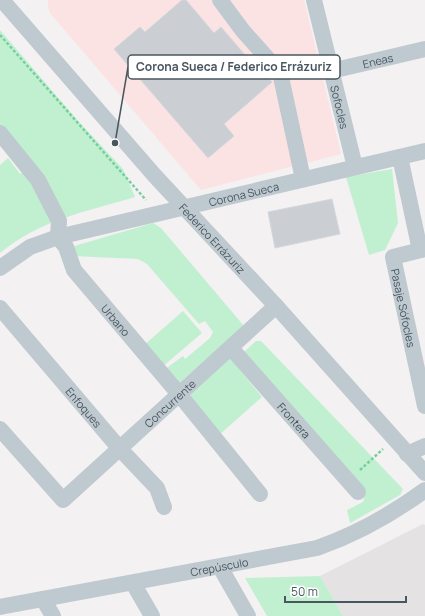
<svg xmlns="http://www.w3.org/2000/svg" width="425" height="616" font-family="Manrope,sans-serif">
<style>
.education{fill:#e4e2e3}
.medical{fill:#fce3e3}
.green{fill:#c0f0d0}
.building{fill:#cbced3;stroke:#d5d8dc}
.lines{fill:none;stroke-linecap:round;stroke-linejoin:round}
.path{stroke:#77cf9e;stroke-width:2.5;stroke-dasharray:3 2;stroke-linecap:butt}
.minor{stroke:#bfc9d0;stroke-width:16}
.labels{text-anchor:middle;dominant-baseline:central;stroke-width:4;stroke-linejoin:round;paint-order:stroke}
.street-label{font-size:11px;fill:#48565f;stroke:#fff}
.leader{fill:none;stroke:#48565f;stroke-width:1.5}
.callout-dot{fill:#48565f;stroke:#fff;stroke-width:1.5}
.callout{fill:#fff;stroke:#48565f;stroke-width:1.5}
.callout-label{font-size:12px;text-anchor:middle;font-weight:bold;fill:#48565f}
</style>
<rect width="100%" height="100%" fill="#f3f1f1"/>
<path class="education" d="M423 524 425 525V616H343L320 576Z"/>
<path class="medical" d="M48 0H304L341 154 201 190 50 13 48 8Z"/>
<path class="green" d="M0 30 79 122 123 169 135 197C86 212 41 219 0 253V165L8 158 20 174 33 163 0 125Z
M392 169 398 223 385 250 369 255 346 177Z
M153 223 161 228 244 326 177 385 164 370 183 356 185 359 210 338 213 332 205 321 199 324 147 264 138 259 73 256 71 247Z
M183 311 202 333 162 367 143 346Z
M256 341H261L403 489 400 495 350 523 347 510 363 502 365 495 244 352Z
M229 357 262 397 219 435 184 396Z
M320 576 343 616H267L245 578Z"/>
<path class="building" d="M182 0H186L214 33 221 27 252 63 254 61 272 82 224 124 234 136 208 158 114 49 140 27 145 32Z
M332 199 340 234 275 248 268 212Z"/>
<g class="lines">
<path class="path" d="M0 35 146 200
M360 470 383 449"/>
<g class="minor">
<path id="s1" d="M2 0 155 176 276 306 425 473"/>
<path d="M220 0 243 31 277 69 281 77 303 179"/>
<path id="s2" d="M314 0 355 167"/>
<path id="s3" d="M331 71 425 49"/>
<path id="s4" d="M0 133 38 180 59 221 58 237 66 247 74 270 179 394 260 494"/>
<path d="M400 157 420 250"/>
<path id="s5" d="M425 249 393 257 425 406"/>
<path id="s6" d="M0 268 30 247 58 237 425 151"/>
<path id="s7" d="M0 308 120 449 157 488 164 507"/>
<path id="s8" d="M231 348 358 492"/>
<path id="s9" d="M0 429 63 500 276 306"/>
<path d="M407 454 425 446"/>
<path d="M220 567 248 616"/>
<path d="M133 583 152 616"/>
<path d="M43 599 53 616"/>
<path id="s10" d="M0 607 317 548C357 534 391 515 425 490"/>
</g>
</g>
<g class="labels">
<g class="street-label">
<text stroke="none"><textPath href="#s3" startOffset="48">Eneas</textPath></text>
<text stroke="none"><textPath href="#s2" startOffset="110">Sofocles</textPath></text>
<text stroke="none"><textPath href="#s6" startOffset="257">Corona Sueca</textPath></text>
<text stroke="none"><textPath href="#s1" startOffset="318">Federico Errázuriz</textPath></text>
<text stroke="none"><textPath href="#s5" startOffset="85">Pasaje Sófocles</textPath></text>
<text stroke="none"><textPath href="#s4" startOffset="225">Urbano</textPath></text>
<text stroke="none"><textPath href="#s9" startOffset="239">Concurrente</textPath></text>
<text stroke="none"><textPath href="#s7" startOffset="130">Enfoques</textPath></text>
<text stroke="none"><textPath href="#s8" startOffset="96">Frontera</textPath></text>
<text stroke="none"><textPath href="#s10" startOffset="223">Crepúsculo</textPath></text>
</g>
</g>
<path class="leader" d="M115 143L128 67"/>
<circle class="callout-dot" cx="115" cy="143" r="4"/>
<rect class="callout" x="128" y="55" width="212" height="24" rx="4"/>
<g class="callout-label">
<text x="234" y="71">Corona Sueca / Federico Errázuriz</text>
</g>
<path d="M285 596v6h121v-6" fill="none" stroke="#48565f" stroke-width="2"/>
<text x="291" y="596" font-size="12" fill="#48565f" stroke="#ffffff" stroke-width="3" paint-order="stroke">50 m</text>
</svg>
